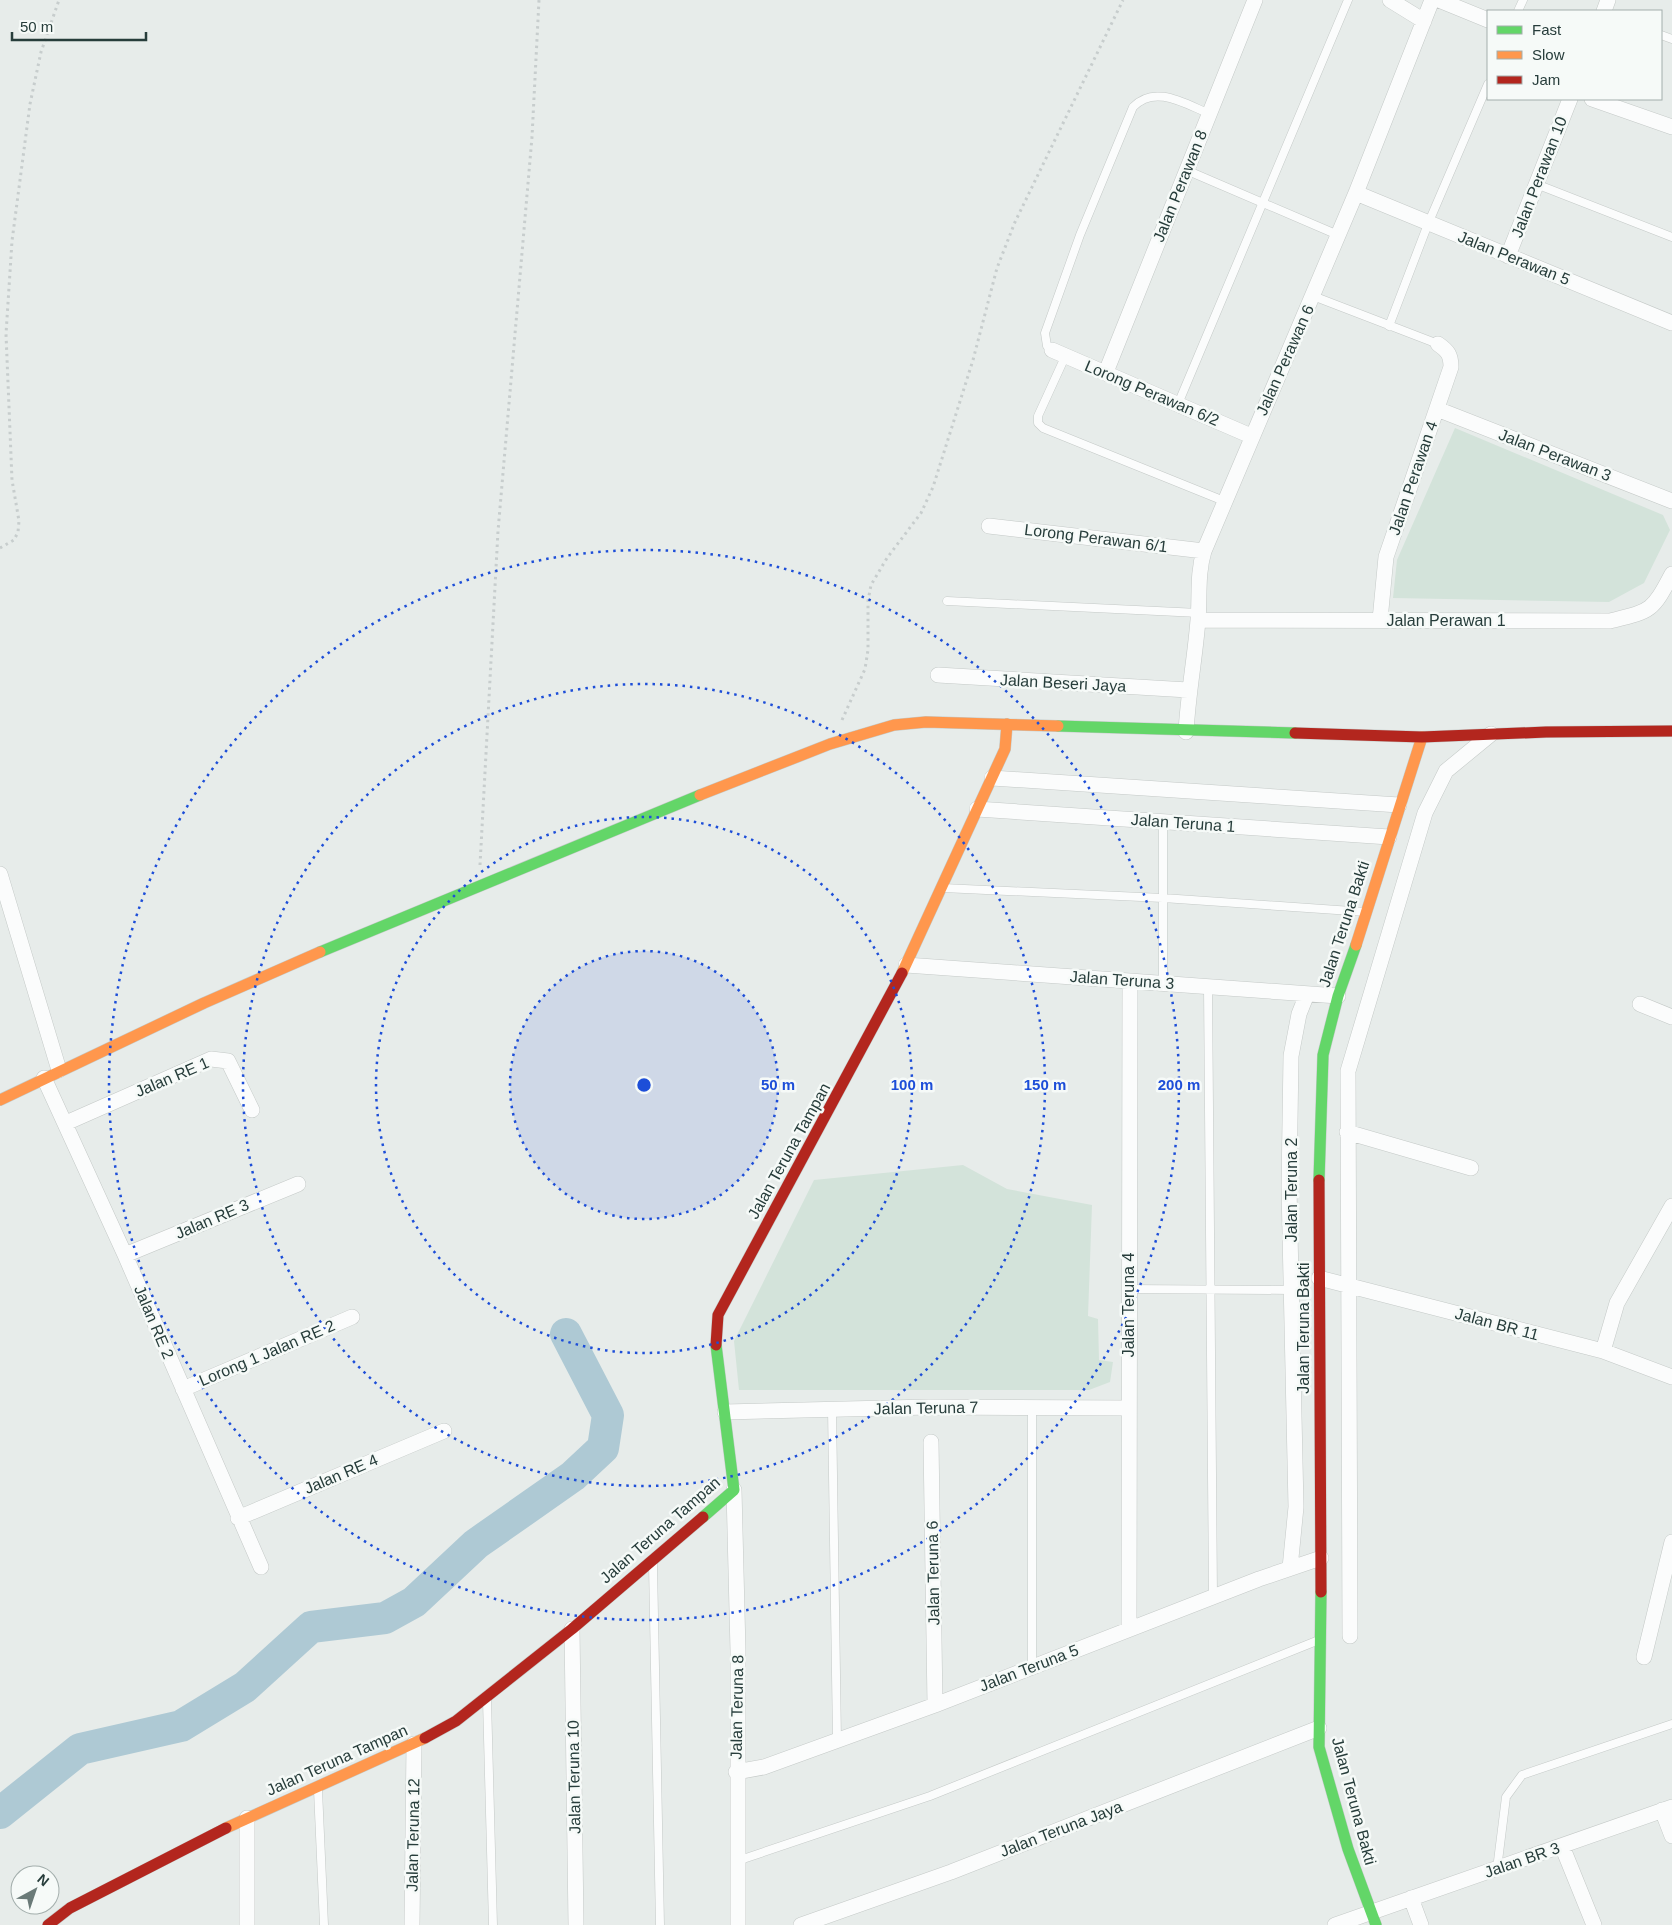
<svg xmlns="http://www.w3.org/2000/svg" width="1672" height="1925" font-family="Arial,sans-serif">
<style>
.green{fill:#d3e3da}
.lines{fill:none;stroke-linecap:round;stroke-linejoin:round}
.river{stroke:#aec9d4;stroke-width:32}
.lane-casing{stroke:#c4c9c7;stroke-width:9}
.street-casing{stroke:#c4c9c7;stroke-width:16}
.fast-casing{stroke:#c4cac8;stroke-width:12}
.slow-casing{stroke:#c4cac8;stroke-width:12}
.jam-casing{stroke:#c4cac8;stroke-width:12}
.path{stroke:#c7cdcd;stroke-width:3;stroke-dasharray:2.5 4;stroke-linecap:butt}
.lane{stroke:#fbfcfc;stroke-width:8}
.street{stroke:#fbfcfc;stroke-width:15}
.fast{stroke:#63d668;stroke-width:11}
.slow{stroke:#ff974d;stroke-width:11}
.jam{stroke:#b3261e;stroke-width:11}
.ring{fill:none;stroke:#1d4ed8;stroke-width:2.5;stroke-dasharray:2.5 5}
.labels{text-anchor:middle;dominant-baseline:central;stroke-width:5;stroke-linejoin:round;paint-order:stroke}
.street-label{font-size:16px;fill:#273d3b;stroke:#f6faf8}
.centre{fill:#1d4ed8;stroke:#f6faf8;stroke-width:2.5}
.ring-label{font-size:15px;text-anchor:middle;font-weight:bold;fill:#1d4ed8;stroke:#f6faf8;stroke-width:5;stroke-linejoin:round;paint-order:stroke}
</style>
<rect width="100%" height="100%" fill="#e7ecea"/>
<path class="green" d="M1455 428 1663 515 1670 530 1644 583 1609 602 1393 598 1397 560Z
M963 1165 1007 1189 1092 1205 1088 1316 1098 1319 1099 1360 1113 1362 1110 1382 1089 1390H739L734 1341 814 1180Z"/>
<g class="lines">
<path class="river" d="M0 1813 80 1749 181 1726 245 1687 311 1627 385 1618 414 1602 476 1544 573 1476 603 1448 608 1415 566 1334"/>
<g class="lane-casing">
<path id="lane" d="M1518 11 1523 0
M1661 35 1672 39
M1186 170 1338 235
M1536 184 1672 237
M1313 296 1438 344
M1389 326 1428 224 1488 84
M1052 350 1047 346 1045 333 1080 235 1133 107C1155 84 1185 104 1210 114
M1065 357 1038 416V423L1043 428 1224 501
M1178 404 1348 0
M947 601 1199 613
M1163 822V983
M943 888 1163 898 1366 912
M1208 987 1213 1596
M1128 1289 1292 1290
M832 1409 837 1740
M653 1565 660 1925
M1032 1667V1408
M487 1700 493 1925
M318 1790 324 1925
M737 1861 930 1796 1319 1640
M1497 1869 1506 1797 1522 1775 1672 1724"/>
</g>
<g class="street-casing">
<path id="street" d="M1390 0 1424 21
M1439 0 1488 20
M1604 11 1608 0
M1592 99 1672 127
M1356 193 1672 323
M1508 256 1570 99
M1052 350 1251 436
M1106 372 1255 0
M1437 409 1672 501
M989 526 1204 551
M1198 620 1610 621C1651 611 1652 612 1672 574
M1380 620 1386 557 1451 367C1451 355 1448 351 1438 344
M938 675 1188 690
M1186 732C1188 694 1195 658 1198 620 1200 597 1197 574 1204 551L1356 193 1432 0
M992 778 1399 805
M977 809 1389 837
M0 874 59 1070
M906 965 1338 996
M1640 1004 1672 1017
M44 1078 125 1255 261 1567
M66 1123 211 1059 228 1061 252 1110
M1347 1132 1471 1168
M125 1255 298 1184
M1319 1278 1603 1351 1672 1377
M1603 1351 1617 1303 1672 1206
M183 1389 352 1317
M725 1412 929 1407 1128 1408
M931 1442 935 1705
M734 1490 738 1651V1925
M238 1518 444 1431
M1290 1568 1296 1507 1289 1187 1291 1056 1299 1014 1307 994
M572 1629 576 1925
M1129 1629 1130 981
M1350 1636 1348 1071 1425 813 1446 771 1491 734
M1644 1657 1672 1542
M736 1772 764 1767 935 1705 1259 1579 1321 1558
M1662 1810 1672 1836
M247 1818V1925
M1562 1846 1594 1925
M1411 1898 1421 1925
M412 1925 414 1744
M801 1925 951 1872 1319 1728
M1335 1925 1672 1807"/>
</g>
<g class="fast-casing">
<path id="fast" d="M1058 726 1295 733
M320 952 700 795
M1319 1180 1323 1055 1338 996 1356 945
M703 1517 734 1490 716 1345
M1321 1592 1319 1747 1348 1849 1376 1925"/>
</g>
<g class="slow-casing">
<path id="slow" d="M700 795 830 744 894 725 926 722 1058 726
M1356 945 1422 737
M902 973 1005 749 1007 724
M0 1100 204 1003 320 952
M226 1828 425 1738"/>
</g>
<g class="jam-casing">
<path id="jam" d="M1295 733 1422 737 1546 732 1672 731
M1319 1180 1321 1592
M716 1345 718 1315 902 973
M425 1738 456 1721 572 1629 703 1517
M48 1925 70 1908 226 1828"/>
</g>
<path class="path" d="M0 548 14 540 18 532 19 521 12 480 6 334 12 241 30 104 41 52 59 0
M842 720 865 669 868 650V601L871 585 887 558 921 513 933 487 973 360 997 268 1015 222 1123 0
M480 865 498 531 532 137 539 0"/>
<use href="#lane" class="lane"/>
<use href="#street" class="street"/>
<use href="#fast" class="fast"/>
<use href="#slow" class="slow"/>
<use href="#jam" class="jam"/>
</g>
<circle cx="644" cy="1085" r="134" fill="#1d4ed8" fill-opacity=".12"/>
<g class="ring">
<circle cx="644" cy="1085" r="134"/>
<circle cx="644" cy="1085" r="268"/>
<circle cx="644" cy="1085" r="401"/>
<circle cx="644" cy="1085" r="535"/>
</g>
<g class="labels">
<g class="street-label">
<text transform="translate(1539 177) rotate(-69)">Jalan Perawan 10</text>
<text transform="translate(1180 186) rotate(-68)">Jalan Perawan 8</text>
<text transform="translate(1514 258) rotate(22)">Jalan Perawan 5</text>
<text transform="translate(1285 360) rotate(-66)">Jalan Perawan 6</text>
<text transform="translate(1152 393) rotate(23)">Lorong Perawan 6/2</text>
<text transform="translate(1555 455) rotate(21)">Jalan Perawan 3</text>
<text transform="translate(1413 478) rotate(-71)">Jalan Perawan 4</text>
<text transform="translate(1096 538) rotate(7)">Lorong Perawan 6/1</text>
<text x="1446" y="620">Jalan Perawan 1</text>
<text transform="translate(1063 683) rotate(3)">Jalan Beseri Jaya</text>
<text transform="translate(1183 823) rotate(4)">Jalan Teruna 1</text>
<text transform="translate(1344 924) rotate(-72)">Jalan Teruna Bakti</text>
<text transform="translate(1122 980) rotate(4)">Jalan Teruna 3</text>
<text transform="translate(172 1077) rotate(-23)">Jalan RE 1</text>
<text transform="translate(789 1151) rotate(-61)">Jalan Teruna Tampan</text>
<text transform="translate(1291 1190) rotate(-90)">Jalan Teruna 2</text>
<text transform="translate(212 1219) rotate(-23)">Jalan RE 3</text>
<text transform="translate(1128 1305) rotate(-90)">Jalan Teruna 4</text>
<text transform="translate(154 1322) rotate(67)">Jalan RE 2</text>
<text transform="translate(1497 1324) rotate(15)">Jalan BR 11</text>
<text transform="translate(1303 1328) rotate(-90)">Jalan Teruna Bakti</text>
<text transform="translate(267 1353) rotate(-23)">Lorong 1 Jalan RE 2</text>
<text transform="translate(926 1408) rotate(-1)">Jalan Teruna 7</text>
<text transform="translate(341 1474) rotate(-23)">Jalan RE 4</text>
<text transform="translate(660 1530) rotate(-41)">Jalan Teruna Tampan</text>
<text transform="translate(933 1573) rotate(-91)">Jalan Teruna 6</text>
<text transform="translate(1029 1668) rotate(-21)">Jalan Teruna 5</text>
<text transform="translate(737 1707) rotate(-89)">Jalan Teruna 8</text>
<text transform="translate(337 1760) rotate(-24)">Jalan Teruna Tampan</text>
<text transform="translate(574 1777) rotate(-91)">Jalan Teruna 10</text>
<text transform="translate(1354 1801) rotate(75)">Jalan Teruna Bakti</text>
<text transform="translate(1061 1829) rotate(-21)">Jalan Teruna Jaya</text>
<text transform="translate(413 1835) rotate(-89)">Jalan Teruna 12</text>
<text transform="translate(1522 1860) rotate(-19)">Jalan BR 3</text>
</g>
</g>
<circle cx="644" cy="1085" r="8" class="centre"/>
<g class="ring-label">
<text x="778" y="1090">50 m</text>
<text x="912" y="1090">100 m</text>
<text x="1045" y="1090">150 m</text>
<text x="1179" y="1090">200 m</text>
</g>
<rect x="1487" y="10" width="175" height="90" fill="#f6faf8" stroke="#a3aeac"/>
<rect x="1497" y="26" width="25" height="8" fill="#63d668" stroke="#a3aeac"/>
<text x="1532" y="35" font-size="15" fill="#273d3b">Fast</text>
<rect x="1497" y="51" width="25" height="8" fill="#ff974d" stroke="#a3aeac"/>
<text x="1532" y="60" font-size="15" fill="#273d3b">Slow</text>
<rect x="1497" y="76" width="25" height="8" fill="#b3261e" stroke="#a3aeac"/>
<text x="1532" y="85" font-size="15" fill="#273d3b">Jam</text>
<g transform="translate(35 1890) rotate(40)"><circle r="24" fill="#f6faf8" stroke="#a3aeac"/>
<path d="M0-4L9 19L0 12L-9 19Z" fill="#6a7a78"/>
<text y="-8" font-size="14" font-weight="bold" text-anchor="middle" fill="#273d3b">N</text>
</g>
<path d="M12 32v8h134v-8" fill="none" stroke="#273d3b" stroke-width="2.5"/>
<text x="20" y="32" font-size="15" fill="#273d3b" stroke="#f6faf8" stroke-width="4" paint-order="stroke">50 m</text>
</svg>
